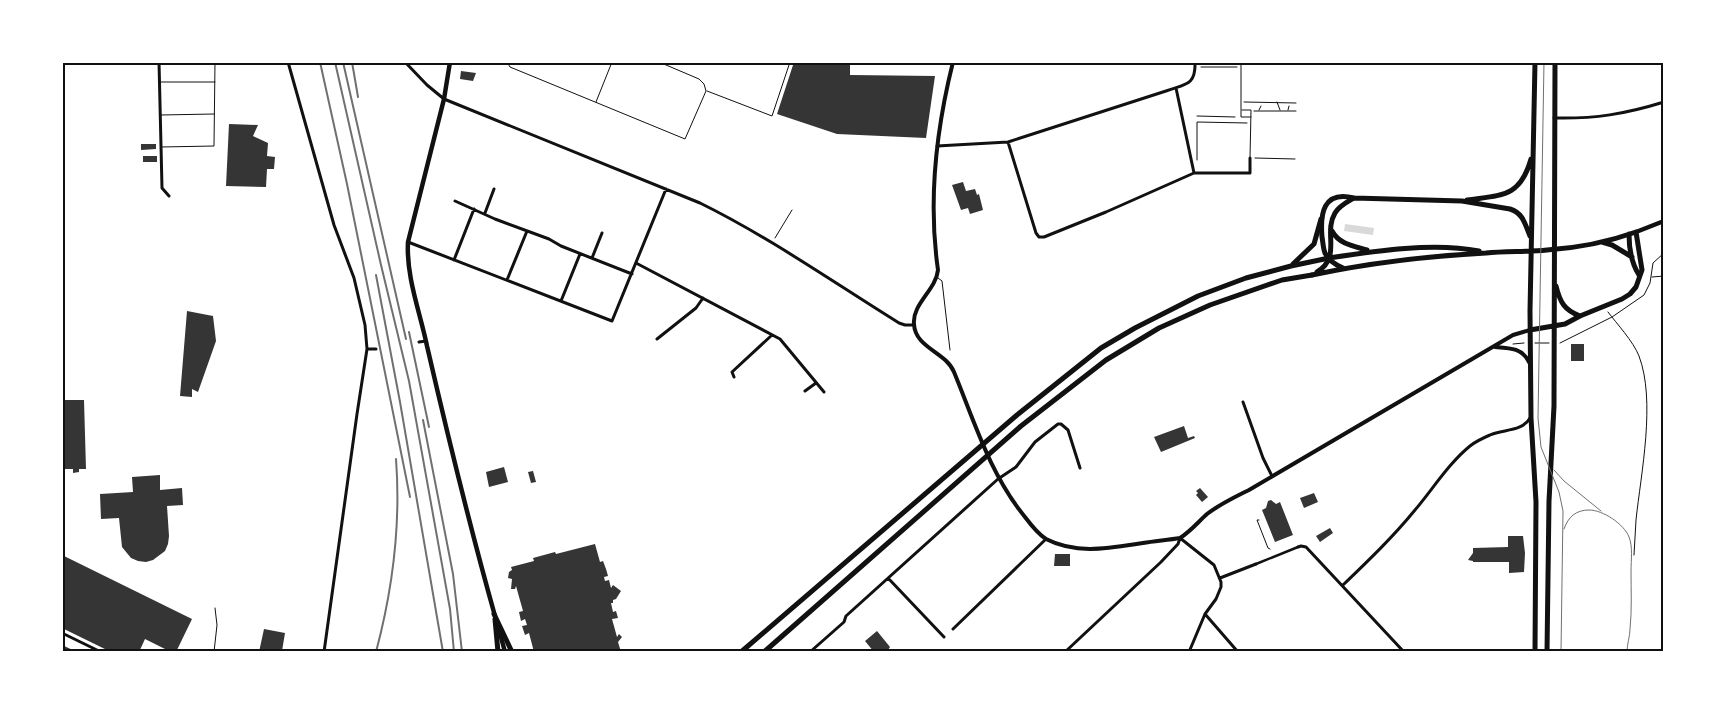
<svg xmlns="http://www.w3.org/2000/svg" width="1726" height="714" font-family="Lora,serif">
<style>
.water{fill:#d9d9d9}
.building{fill:#353535}
.lines{fill:none;stroke-linecap:round;stroke-linejoin:round}
.path{stroke:#111;stroke-width:1}
.service{stroke:#111;stroke-width:1}
.pedestrian{stroke:#111;stroke-width:2.5}
.minor{stroke:#111;stroke-width:3}
.tertiary{stroke:#111;stroke-width:4}
.secondary{stroke:#111;stroke-width:4.5}
.primary{stroke:#111;stroke-width:5}
.trunk{stroke:#111;stroke-width:5}
.tram{stroke:#707070;stroke-width:1}
.rail{stroke:#707070;stroke-width:2}
.neatline{fill:none;stroke:#111;stroke-width:2}
</style>
<rect width="100%" height="100%" fill="#fff"/>
<path class="water" d="M1345 224 1374 228 1373 235 1344 231Z"/>
<path class="building" d="M794 62H850V75L935 76 926 138 837 134 777 114Z
M461 71 476 73 473 81 460 79Z
M229 124 258 125 253 136 268 143 267 156 275 157 274 169H267L266 187 226 186Z
M141 144H156V149L141 150Z
M143 156H157V162H143Z
M963 182 966 191 975 189 977 195 979 194 983 210 970 214 968 208 961 210 952 185Z
M187 311 213 316 216 341 198 392 192 389V397L180 396Z
M1571 344H1584V361H1571Z
M62 400H84L86 469H79V472L73 473V469H62Z
M1184 426 1188 438 1194 436 1195 438 1161 452 1154 437Z
M504 467 508 482 489 487 486 472Z
M533 471 536 482 531 483 528 472Z
M160 475V490L182 488 183 505 167 506 169 536 168 544 165 551 153 560 146 562 138 561 131 558 122 547 119 518 101 519 100 494 133 492 132 477Z
M1200 488 1208 497 1202 502 1196 495 1198 493 1196 491Z
M1314 493 1318 502 1304 508 1300 498Z
M1271 500 1276 504 1280 502 1293 535 1275 542 1262 510 1266 508 1268 501Z
M1330 528 1333 533 1320 542 1316 536Z
M1508 536H1523L1525 553 1524 572 1509 573V562H1473V561L1468 560 1473 553V548L1508 547Z
M595 544 600 562 603 561 606 569 608 576 604 577 605 581 609 580 611 588 613 585 621 591 616 599 613 600V603H611L613 612 616 611 618 618 612 619 617 637 619 634 622 637 618 642 621 652H534L529 633 525 635 522 626 527 625 525 619 521 621 519 612 523 611 516 586 515 589H511L512 579 508 578 509 572 512 570 511 567 534 561 533 558 555 552 556 554Z
M1055 554H1070V566H1054Z
M62 555 192 619 176 652H171L145 639 139 652H111L62 628Z
M264 629 285 633 282 651 259 652Z
M877 631 890 647 888 650 889 652H874L865 641Z
M62 645 77 652H62Z"/>
<g class="lines">
<path class="path" d="M1201 67H1237
M1244 102 1296 103
M1277 102 1280 110
M1259 110 1261 106
M1288 110 1289 106
M1254 111H1296
M1197 116 1235 117
M1255 158 1295 159
M1197 160V122L1247 123
M775 238 792 210
M1652 277 1664 276
M1608 312C1617 324 1633 341 1639 356 1656 401 1641 473 1636 520 1635 532 1635 544 1634 555
M1535 343H1549
M1560 343 1612 317 1644 295 1650 283 1653 263 1664 253
M1513 344 1524 343
M1259 520H1257L1268 548 1270 549
M1661 652 1664 628"/>
<path class="service" d="M507 62 510 67 685 139 706 91 704 84 699 79 659 62
M1241 62V117H1251
M160 82H215
M707 91 772 116 790 62
M596 102 612 62
M1242 110H1251L1250 158
M161 115 214 114
M161 147 214 146 215 62
M938 278 942 281 950 350
M214 652 217 625 215 608"/>
<path class="pedestrian" d="M1256 564 1298 547"/>
<path class="minor" d="M159 62 162 188 169 196
M288 62 334 225 354 278 365 325 367 349 357 414 324 652
M405 62 427 85 444 99 700 203C769 237 833 282 899 323L905 325H914
M1176 88 1194 173
M1554 118C1595 119 1625 114 1664 102
M1008 142 1036 233 1039 237H1044L1106 212 1194 173H1250V158
M937 146 1008 142 1166 91C1185 84 1196 86 1195 62
M455 201 495 219 549 239 561 246 632 274
M485 213 494 189
M408 242 612 321 666 189
M592 258 602 233
M454 260 474 209
M636 263 780 339 824 392
M507 280 527 231
M561 301 580 254
M657 339 696 308 703 298
M419 342 426 341
M367 349H376
M734 377 732 372 772 335
M805 391 816 383
M1243 402 1263 458 1272 476
M1298 547 1301 546 1306 547 1404 652
M888 578 944 637
M1220 578 1256 564
M1343 585C1368 561 1393 537 1415 510 1432 490 1449 463 1470 446 1475 442 1483 438 1490 435 1503 429 1522 432 1530 418
M1205 614 1238 652
M953 629 1046 539
M62 633 101 652
M810 652 844 622 846 616 998 479 1016 467 1035 442 1058 424H1061L1068 430 1080 468
M1065 652 1161 562 1178 544 1180 538 1214 565 1221 582V587L1216 599 1205 614 1189 652"/>
<path class="tertiary" d="M953 62C936 130 928 201 938 270 936 290 912 304 914 324 915 348 946 352 954 372 975 423 990 474 1025 517 1031 525 1038 534 1046 539 1077 555 1110 548 1143 543 1155 541 1168 540 1180 538 1191 531 1198 522 1207 514 1220 504 1235 497 1249 490L1513 335 1530 330
M1495 347C1510 348 1522 348 1529 362"/>
<path class="secondary" d="M450 62 444 99 408 242C406 277 420 312 427 346 448 437 470 527 495 616
M1636 232 1664 221
M498 626 505 652"/>
<path class="primary" d="M1535 62 1530 311 1531 418 1536 502 1535 652
M1467 200C1501 195 1520 198 1531 159
M1332 231C1339 244 1353 246 1367 250
M1629 234C1629 248 1632 264 1639 275
M1602 242 1612 245 1632 257
M1329 258C1375 251 1433 242 1479 251
M1343 268C1336 265 1328 260 1325 253 1323 248 1323 242 1322 237 1320 214 1323 190 1354 198L1462 201 1510 209C1523 213 1525 224 1530 236
M1317 272C1342 257 1323 233 1335 213 1339 206 1347 202 1354 198
M1312 275C1369 263 1428 256 1486 253 1506 251 1527 252 1547 250 1577 248 1608 242 1636 232L1642 270 1636 287 1630 294 1622 299 1580 316 1565 324 1530 330
M1556 286C1560 302 1564 310 1580 316
M1547 652 1549 501 1554 406 1555 62"/>
<path class="trunk" d="M1293 264 1314 244 1321 219
M494 614 512 652
M495 619 498 652
M741 652 1017 415 1101 348 1135 328 1198 296 1246 278 1291 266 1329 258
M764 652 1021 426 1106 360 1159 328 1210 305 1282 280 1312 275"/>
<path class="tram" d="M1544 62 1538 418 1541 447 1559 492 1563 511 1561 652
M1554 470 1564 481 1601 511
M1564 529C1568 517 1576 510 1589 510 1603 510 1624 524 1629 537 1633 547 1631 560 1631 571 1631 590 1632 610 1630 629 1630 636 1627 644 1627 652"/>
<path class="rail" d="M320 62 347 184 410 497
M335 62 381 265 409 381 450 609 454 652
M343 62 406 339
M352 62 358 97
M376 275 400 402 443 652
M409 332 429 427
M423 420 453 574 462 652
M376 652C393 588 401 525 396 459"/>
</g>
<rect width="1726" height="714" fill="none" stroke="#ffffff" stroke-width="128"/>
<rect x="64" y="64" width="1598" height="586" class="neatline"/>
</svg>
